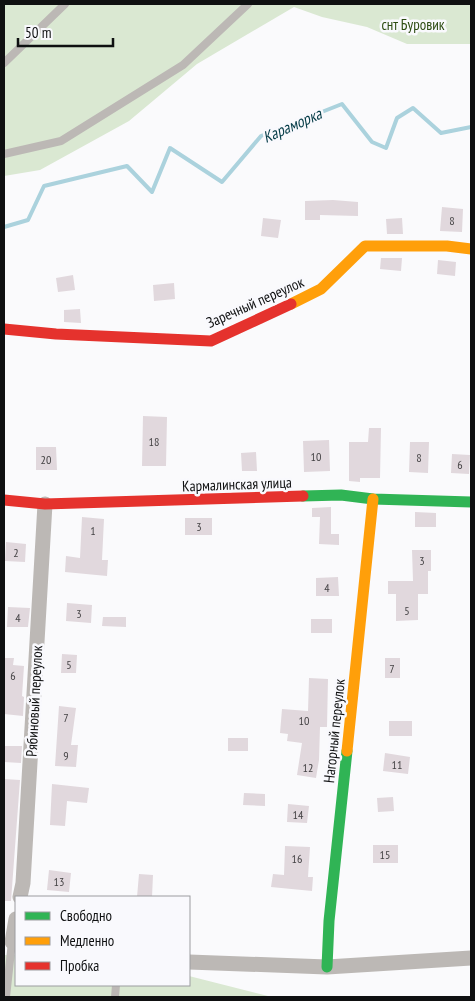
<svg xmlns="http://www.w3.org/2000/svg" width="475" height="1001" font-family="'PT Sans Narrow',sans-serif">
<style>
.green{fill:#dae8d2}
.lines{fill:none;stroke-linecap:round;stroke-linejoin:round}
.stream{stroke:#abd2dd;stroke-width:4}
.building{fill:#e1d8dd}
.lane{stroke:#bcb8b5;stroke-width:8}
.street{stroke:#bcb8b5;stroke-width:15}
.fast{stroke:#30b455;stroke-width:11}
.slow{stroke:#ff9f0a;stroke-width:11}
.jam{stroke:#e5322d;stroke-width:11}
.labels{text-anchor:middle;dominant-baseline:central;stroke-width:5;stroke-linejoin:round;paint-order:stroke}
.number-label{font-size:12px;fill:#444244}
.park-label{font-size:15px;fill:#2c4b11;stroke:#f9f9fd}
.street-label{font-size:15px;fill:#0f1011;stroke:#f9f9fd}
.water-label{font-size:16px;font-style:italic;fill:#043b46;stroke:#f9f9fd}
</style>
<rect width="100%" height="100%" fill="#fafafc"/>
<path class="green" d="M4 4H471V44H407L367 27 322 17 294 7 197 64 129 121 40 170 4 176Z
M4 955H16V985H189V976L272 997H4Z"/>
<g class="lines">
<path class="stream" d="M4 227 28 220 44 186 127 166 152 192 170 148 222 182 261 136 342 104 372 142 386 148 397 118 413 108 441 133 471 127"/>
</g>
<path class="building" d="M333 200 358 202V216L320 215V220H305V201Z
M442 207 463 209 462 232 440 231Z
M263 218 281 220 278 238 261 236Z
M402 218 403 234H387L386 219Z
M381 258H402L401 271 380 269Z
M438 260 456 262 455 276 437 274Z
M73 275 75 290 58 292 56 278Z
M174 283 175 299 154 301 153 285Z
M80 309 81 323 64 322V310Z
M143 416 167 417 166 466H142Z
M369 428H381L380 478H360V482L349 481V442H368Z
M329 440 330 471 304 472 303 441Z
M410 442H429L428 473 409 472Z
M36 447H56L57 470H36Z
M256 452 257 471H242L241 453Z
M452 454 470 455 469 474 451 473Z
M331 507V534H339V545L319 544 320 517H312V508Z
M415 512 436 513V527H415Z
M82 517 104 519 102 560H108L107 576 65 572 66 556 80 558Z
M185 518H212V535H185Z
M6 542 26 544 25 562 5 561Z
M412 550H431V571H428V594H418V620L396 621V594H388V581H413Z
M338 577 339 596H316V578Z
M67 603 92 605 91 623 66 621Z
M8 607 30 608 28 627H7Z
M103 617H126V627L102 626Z
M311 619H332V633H311Z
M62 654 77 655 76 673H61Z
M4 658H14L13 665 24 666 22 696 24 697 23 716 4 714Z
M385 658H400V678H385Z
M309 678 328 679 327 727H320L319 760 316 778 297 775 302 743 287 741 288 734 280 733 282 709 308 711Z
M59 706 76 708 71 745H78L76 767 55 766Z
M389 721H412V736H389Z
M228 738H248V751H228Z
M4 746H22L21 763 4 762Z
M385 753 410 757 408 774 383 771Z
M4 779 20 780 11 901H4Z
M52 784 89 788 87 803 67 801 65 826 50 825Z
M244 793 265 794V806L243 805Z
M393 797 394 811 378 812 377 798Z
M288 804 309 806 307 823 287 822Z
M373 845H398V863H373Z
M285 846 310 847 308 877H313L312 891 271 887 273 874 284 875Z
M49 870 71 873 69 892 47 890Z
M139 874 153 875 152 897H137Z"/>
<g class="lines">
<path class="lane" d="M4 63 65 4
M4 154 61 141 183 65 248 4
M6 997 12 942
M115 997 116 985"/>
<path class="street" d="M20 897 23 883 45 504
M12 942 16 919
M189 962 327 967 471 958"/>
<path class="fast" d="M303 496 341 495 373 499 471 502
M327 967 329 921 347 751"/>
<path class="slow" d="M291 304 321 289 365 246H447L471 249
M347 751 373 499"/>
<path class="jam" d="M4 329 56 334 211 341 291 304
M4 500 45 504 303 496"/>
</g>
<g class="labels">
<g class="number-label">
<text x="452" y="220">8</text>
<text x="154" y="441">18</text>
<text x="316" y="456">10</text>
<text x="419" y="457">8</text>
<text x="46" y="459">20</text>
<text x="460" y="464">6</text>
<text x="199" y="526">3</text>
<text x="93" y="530">1</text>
<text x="16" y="552">2</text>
<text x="422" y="560">3</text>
<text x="327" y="587">4</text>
<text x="407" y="610">5</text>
<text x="79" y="613">3</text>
<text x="18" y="617">4</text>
<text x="69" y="664">5</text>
<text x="392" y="668">7</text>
<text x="13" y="675">6</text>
<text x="66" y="717">7</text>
<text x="304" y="720">10</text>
<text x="66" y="755">9</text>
<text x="397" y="764">11</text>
<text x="308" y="767">12</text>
<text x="298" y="814">14</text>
<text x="385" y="854">15</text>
<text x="297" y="858">16</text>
<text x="59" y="881">13</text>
</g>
<g class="park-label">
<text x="413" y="24">снт Буровик</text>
</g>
<g class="street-label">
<text transform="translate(255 302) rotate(-24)">Заречный переулок</text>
<text transform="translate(237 484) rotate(-2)">Кармалинская улица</text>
<text transform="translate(34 701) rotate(-87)">Рябиновый переулок</text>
<text transform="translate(334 731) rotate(-84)">Нагорный переулок</text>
</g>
<g class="water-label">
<text transform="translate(292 125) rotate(-24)">Караморка</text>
</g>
</g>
<rect width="475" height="1001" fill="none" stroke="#0f1011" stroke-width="10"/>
<rect x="15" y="896" width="175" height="90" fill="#f9f9fd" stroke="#9b9c9f"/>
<rect x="25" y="912" width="25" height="8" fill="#30b455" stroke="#9b9c9f"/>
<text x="60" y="921" font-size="15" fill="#0f1011">Свободно</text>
<rect x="25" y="937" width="25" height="8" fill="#ff9f0a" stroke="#9b9c9f"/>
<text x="60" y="946" font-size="15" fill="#0f1011">Медленно</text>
<rect x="25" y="962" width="25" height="8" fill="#e5322d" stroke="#9b9c9f"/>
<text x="60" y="971" font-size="15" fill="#0f1011">Пробка</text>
<path d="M18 38v8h95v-8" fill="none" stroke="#0f1011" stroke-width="2.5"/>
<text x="25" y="38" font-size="15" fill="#0f1011" stroke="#f9f9fd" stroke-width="4" paint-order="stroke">50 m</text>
</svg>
